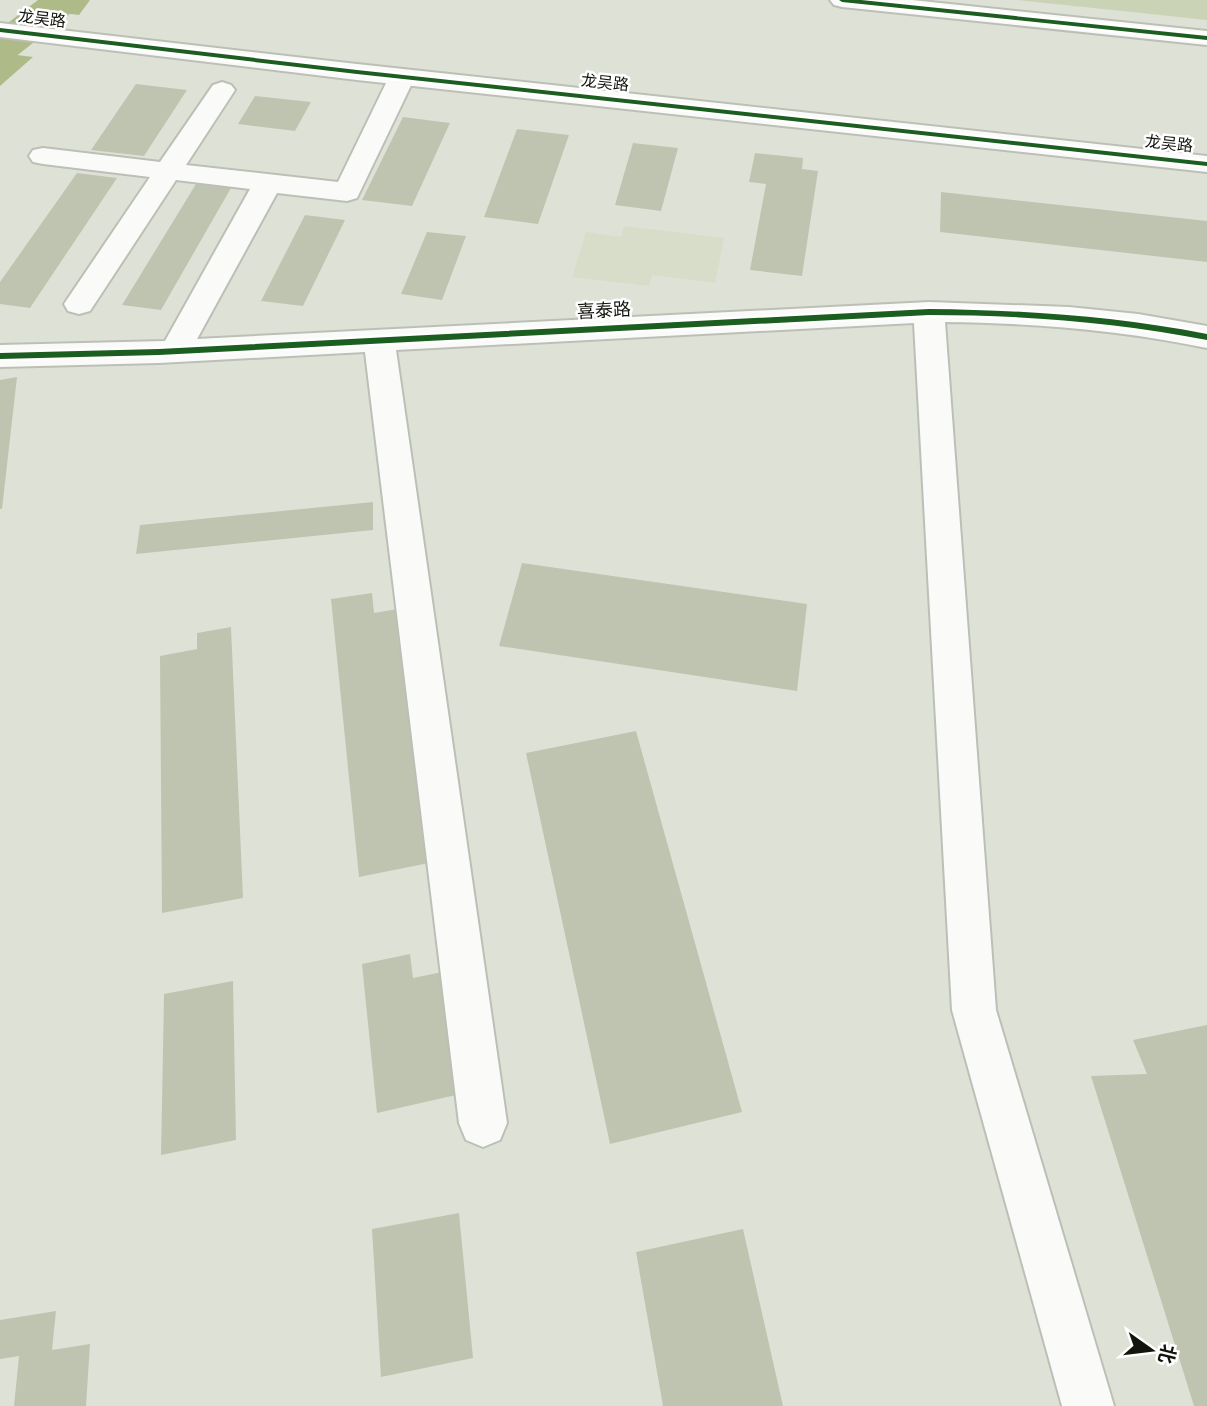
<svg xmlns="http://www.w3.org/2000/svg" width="1207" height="1406" font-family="'Source Sans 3','Noto Sans SC',sans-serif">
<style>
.built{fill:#d7ddc8}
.green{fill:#cbd3b6}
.water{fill:#aeba87}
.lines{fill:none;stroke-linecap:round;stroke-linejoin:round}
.river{fill:#aeba87;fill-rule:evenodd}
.building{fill:#bfc4b1}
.minor-casing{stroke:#bcbfb6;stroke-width:4}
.major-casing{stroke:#bcbfb6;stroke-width:4}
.minor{fill:#fafbf9;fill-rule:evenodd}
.major{fill:#fafbf9;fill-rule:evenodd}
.cycleway-casing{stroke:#fff;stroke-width:5}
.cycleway{fill:#1b5e20;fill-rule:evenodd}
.labels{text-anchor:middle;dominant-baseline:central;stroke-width:5;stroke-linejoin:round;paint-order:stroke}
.far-street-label{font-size:16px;fill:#13150d;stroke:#fff}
.street-label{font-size:18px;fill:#13150d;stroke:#fff}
</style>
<rect width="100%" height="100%" fill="#dee2d6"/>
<path class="built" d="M624 226 724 238 715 283 652 275 649 286 572 277 586 232 621 237Z"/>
<path class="green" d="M1017 0H1207V20Z"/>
<path class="water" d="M40 0H90L79 15 32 9Z
M0 53 33 57 0 86Z"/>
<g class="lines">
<path class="river" d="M38 0H83L77 8 14 58 0 61V29Z"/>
</g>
<path class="building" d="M136 84 187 90 144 156 91 150Z
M255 96 311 102 295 131 238 124Z
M403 117 450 123 412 206 362 200Z
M517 129 569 135 538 224 484 217Z
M633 143 678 148 661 211 615 205Z
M755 153 803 158 802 169 818 171 802 276 750 270 766 184 749 182Z
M77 173 117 178 30 308 0 304V282Z
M196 184 231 188 161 310 122 305Z
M941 192 1207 221V262L940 232Z
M305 215 345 220 303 306 261 301Z
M427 232 466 236 442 300 401 294Z
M17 377 2 509H0V380Z
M373 502V530L136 554 140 525Z
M522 563 807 604 797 691 499 646Z
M372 593 374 613 403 608 439 861 359 877 331 599Z
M231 627 243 898 162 913 160 656 197 649V633Z
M636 731 742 1112 610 1144 526 753Z
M410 954 413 978 452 970 469 1092 377 1113 362 964Z
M233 981 236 1140 161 1155 164 994Z
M1207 1025V1406H1194L1091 1076 1147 1074 1133 1040Z
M459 1213 473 1358 381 1377 372 1229Z
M743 1229 783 1406H663L636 1252Z
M56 1311 52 1350 90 1344 86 1406H14L19 1356 0 1359V1320Z"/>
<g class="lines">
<g class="minor-casing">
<path id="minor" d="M402 69 411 72 415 77 357 198 347 201 277 193 197 339 929 302 1069 307 1138 314 1207 326V348C1120 330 1033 323 945 322L996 1010 1114 1406H1062L952 1010 914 323 396 350 507 1123 500 1140 483 1147 466 1140 459 1123 365 352 159 363 0 367V345L165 341 250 189 176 180 90 311 79 314 68 311 64 304 150 177 43 164 33 162 29 156 33 150 43 148 160 162 213 85 222 82 231 85 235 90 186 165 338 182 389 77 393 72Z"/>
</g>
<g class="major-casing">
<path id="major" d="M830 0H912L1207 31V45L842 7 834 5Z
M0 23 357 64 1207 156V172L357 80 0 37Z"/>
</g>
<use href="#minor" class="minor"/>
<use href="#major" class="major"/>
<g class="cycleway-casing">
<path id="cycleway" d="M839 0H861L1207 36V40L842 2Z
M0 28 357 70 1207 162V166L357 74 0 32Z
M929 309C1023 310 1115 316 1207 334V340C1115 322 1023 315 929 315L159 355 0 359V353L159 349Z"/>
</g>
<use href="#cycleway" class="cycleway"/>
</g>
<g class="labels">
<g class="far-street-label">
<text transform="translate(42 19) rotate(7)">龙吴路</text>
<text transform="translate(605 83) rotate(6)">龙吴路</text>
<text transform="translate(1169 144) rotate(6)">龙吴路</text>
</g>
<g class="street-label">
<text transform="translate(604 311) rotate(-3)">喜泰路</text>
</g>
</g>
<g transform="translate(1151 1350) rotate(104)" stroke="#ffffff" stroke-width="5" paint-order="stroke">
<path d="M0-5L12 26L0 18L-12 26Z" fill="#13150d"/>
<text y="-10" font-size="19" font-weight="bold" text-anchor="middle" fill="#13150d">北</text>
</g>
</svg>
